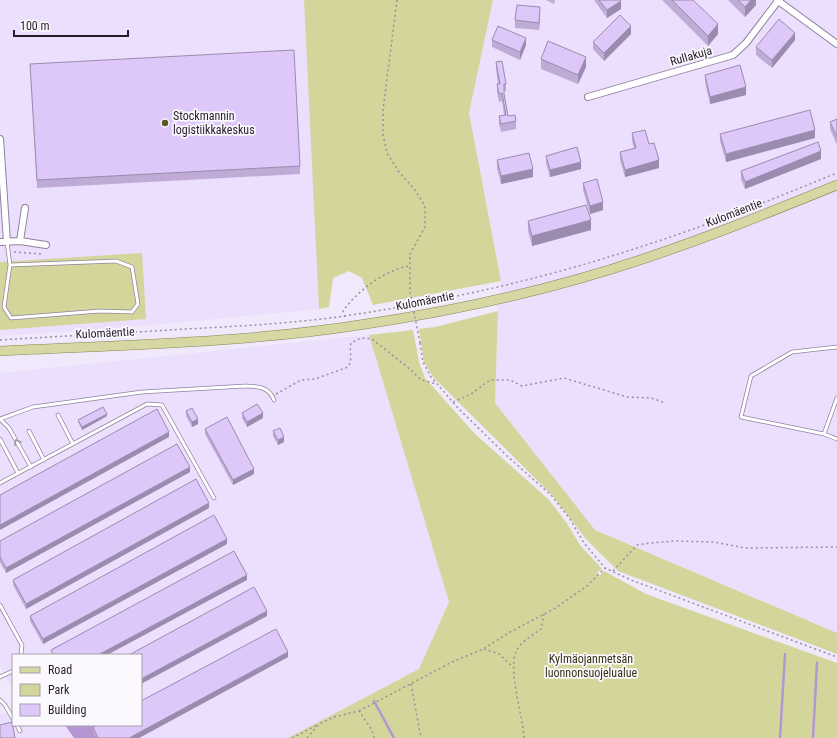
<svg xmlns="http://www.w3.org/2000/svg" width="837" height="738" font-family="'Roboto Condensed',sans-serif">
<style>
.built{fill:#ecdefd}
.green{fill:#d4d59a}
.water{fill:#b396d2}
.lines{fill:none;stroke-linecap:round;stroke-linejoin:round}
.stream{stroke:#b396d2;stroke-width:2.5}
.lane-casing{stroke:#90829f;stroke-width:4.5}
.street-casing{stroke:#90829f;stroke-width:8}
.primary-casing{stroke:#878551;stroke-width:10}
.path{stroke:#96909f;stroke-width:1.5;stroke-dasharray:2 3;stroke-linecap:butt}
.lane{stroke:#fff;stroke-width:3}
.street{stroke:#fff;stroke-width:6}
.primary{stroke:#d7d7a3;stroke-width:9}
.path-bridge{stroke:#96909f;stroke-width:1.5;stroke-dasharray:2 3;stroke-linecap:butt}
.wall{fill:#bfabd6}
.shaded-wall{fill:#9b8bae}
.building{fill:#dec7f9;stroke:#9b8bae}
.oneway{stroke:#9c9a9f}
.poi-dot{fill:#5a5926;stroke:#fbf8fe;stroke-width:1.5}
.labels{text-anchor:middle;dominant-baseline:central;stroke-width:3.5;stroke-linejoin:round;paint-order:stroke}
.street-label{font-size:12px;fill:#231e29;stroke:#fbf8fe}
.poi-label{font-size:12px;fill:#231e29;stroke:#fbf8fe;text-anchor:start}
.park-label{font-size:12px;fill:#343314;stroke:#fbf8fe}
</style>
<rect width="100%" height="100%" fill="#f0e8fb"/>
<path class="built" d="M0 0H305L316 210 319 309 142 326 0 336Z
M493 0H837V633L595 530 495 403 498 311 501 281 469 113Z
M369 335 449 601 419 669 288 738H0V714L13 712V725H141V655H13V691L0 665V373Z"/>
<path class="green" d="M304 0H493L469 113 501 281 373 305 362 278 349 271 333 278 329 307 319 309Z
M142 253 146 319 0 330V262Z
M498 311 495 403 595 530 837 633V654L618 571 586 539 552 495 433 377 424 362 419 329 435 327Z
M413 330 419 362 425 378 474 433 549 500 566 522 580 545 602 569 597 573 599 576 604 571 646 594 837 663V738H288L419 669 449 602 369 335Z"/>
<path class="water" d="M65 725H100L102 738H74Z"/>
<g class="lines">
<path class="stream" d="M374 701 394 738
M780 738 785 654
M813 738 817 663"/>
<g class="lane-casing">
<path id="lane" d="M7 242 10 265
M116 261 132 267 138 304 132 312 100 311 11 318 4 307 10 265Z
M837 347 792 352 751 376 741 417 824 434 837 439
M58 415 73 444
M29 431 44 460
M824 434 837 398
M0 439 18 473
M31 467 9 428 0 419 33 407 142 392 245 386C258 386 269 387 274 400
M0 483 147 404 162 405 214 498
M0 605 22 645 21 655
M0 677 13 671
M0 700 5 705 13 719
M17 725 20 731"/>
</g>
<g class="street-casing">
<path id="street" d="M777 0 837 44
M588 97 733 55 746 43 778 1
M0 139 7 242
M20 241 25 208
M0 242 20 241 46 245"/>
</g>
<g class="primary-casing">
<path id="primary" d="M0 351C121 345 247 343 366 324 459 310 554 289 643 259 709 237 773 211 837 185"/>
</g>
<path class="path" d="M397 0 383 110V135L387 153 399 172 415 190 425 206V227L410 254V292
M14 252 42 254
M345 317 343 311C357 291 385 270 409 266
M0 340C62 336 124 333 185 329 243 326 301 323 358 314 454 299 550 277 643 246 709 225 773 199 837 173
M420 343 423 362 431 377 459 409 506 455 552 496 570 519 584 543 605 568 631 580 837 657
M276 394 301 380 315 379 348 367C353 360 349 351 351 343L361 338 372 339 411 370 421 380 437 384
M453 402 471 394 490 380H510L522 386 564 378 627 397 651 398 666 403
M613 571 637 545 650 543 674 541 714 542 745 548 837 547
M484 649 499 654 514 668
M411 684 421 738
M359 711 452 662 483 649 510 632 554 609 587 586 605 568
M292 738 317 725
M307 738 319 724 334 717 359 711 372 730 374 738
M524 738C523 716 508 671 516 652 520 642 533 635 541 629L544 614"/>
<use href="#lane" class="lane"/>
<use href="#street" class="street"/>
<use href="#primary" class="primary"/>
<path class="path-bridge" d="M410 292 420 343"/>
</g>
<path class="wall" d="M546 0H555L554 4Z
M594 0H620L621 9 607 18Z
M662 0H693L718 34 708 46Z
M728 0H756V5L745 17Z
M540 14 539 30 515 28V20Z
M631 34 604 61 593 49V42Z
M492 40 526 45 520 60 492 47Z
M795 40 772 68 756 55V47Z
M541 59 586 67 578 84 541 69Z
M496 62 506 84V91H504V94L508 116 516 121V129L501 132 499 124V116L504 115 502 101 499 102 497 92V84H498L496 69Z
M30 64 300 166V174L37 188Z
M705 75 746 95 710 104 705 82Z
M837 119V145L830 129V122Z
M632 133 649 144 659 168 625 177 620 160V152L634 148 632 141Z
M720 134 815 138 726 162 720 141Z
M546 156 581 169 550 177 546 163Z
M821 159 745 189 741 179V171Z
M497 160 533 177 501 184 497 168Z
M583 183 603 210 590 214 583 190Z
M528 221 591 230 532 246 528 231Z
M186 411 198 424 192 427 186 416Z
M242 413 263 418 247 427 242 418Z
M107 416 82 430 78 422V420Z
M205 429 254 474 233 485 205 434Z
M273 431 284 442 278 445 273 436Z
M190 472 6 573 0 562V541Z
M209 508 26 609 13 585V580Z
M227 544 43 644 30 621V616Z
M288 657 139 738H96L93 732V727Z"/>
<path class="shaded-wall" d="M751 0H756V5L745 17V7Z
M621 1V9L607 18V10Z
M540 7V14L539 30V23Z
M718 24V34L708 46V36Z
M631 26V34L604 61V53Z
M795 33V40L772 68V60Z
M526 38V45L520 60V52Z
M586 57V67L578 84V75Z
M746 87V95L710 104V97Z
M815 130V138L726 162V154Z
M821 151V159L745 189V182Z
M659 160V168L625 177V170Z
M581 162V169L550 177V170Z
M533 169V177L501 184V176Z
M603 202V210L590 214V206Z
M591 220V230L532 246V236Z
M263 413V418L247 427V422Z
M107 414V416L82 430V427Z
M198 419V424L192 427V422Z
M169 432V437L0 530V525Z
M284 437V442L278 445V440Z
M190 467V472L6 573V568Z
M254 469V474L233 485V480Z
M209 503V508L26 609V604Z
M227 539V544L43 644V639Z
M247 575V580L107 655H98Z
M267 611V616L141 684V679Z
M288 652V657L139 738H129Z"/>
<path class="building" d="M599 0H620L621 1 607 10Z
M672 0H693L718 24 708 36Z
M738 0H751L745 7Z
M517 5 540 7 539 23 515 20Z
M620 15 631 26 604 53 593 42Z
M779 19 795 33 772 60 756 47Z
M498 26 526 38 520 52 492 40Z
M548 41 586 57 578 75 541 59Z
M294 50 300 166 37 180 30 64Z
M502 61 506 84H504V94L508 116 515 115 516 121 501 124 499 116 506 115 502 93 499 94 497 84H500L496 62Z
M740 65 746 87 710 97 705 75Z
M810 110 815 130 726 154 720 134Z
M837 119V137L830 122Z
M645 130 649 144 654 143 659 160 625 170 620 152 636 148 632 133Z
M818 142 821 151 745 182 741 171Z
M577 147 581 162 550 170 546 156Z
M529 153 533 169 501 176 497 160Z
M597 179 603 202 590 206 583 183Z
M586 205 591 220 532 236 528 221Z
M257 404 263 413 247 422 242 413Z
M103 407 107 414 82 427 78 420Z
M192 408 198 419 192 422 186 411Z
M157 409 169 432 0 525V495Z
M227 417 254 469 233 480 205 429Z
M280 428 284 437 278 440 273 431Z
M177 444 190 467 6 568 0 557V541Z
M196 479 209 503 26 604 13 580Z
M214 515 227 539 43 639 30 616Z
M234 551 247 575 98 655H53L51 650Z
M254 587 267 611 141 679V655H129Z
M276 629 288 652 129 738H98L93 727 97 725H141V701Z
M12 722 15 738H0V725Z"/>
<defs><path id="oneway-chevron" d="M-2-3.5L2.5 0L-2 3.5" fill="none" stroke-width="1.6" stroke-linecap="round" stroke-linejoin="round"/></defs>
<use class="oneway" href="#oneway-chevron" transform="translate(17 442) rotate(-118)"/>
<circle class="poi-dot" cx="165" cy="123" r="4"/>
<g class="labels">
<g class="street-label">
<text transform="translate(691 56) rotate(-16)">Rullakuja</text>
<text transform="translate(734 213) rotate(-21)">Kulomäentie</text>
<text transform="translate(425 301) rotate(-11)">Kulomäentie</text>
<text transform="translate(105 333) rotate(-3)">Kulomäentie</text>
</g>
<g class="poi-label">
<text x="173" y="116">Stockmannin<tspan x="173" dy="14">logistiikkakeskus</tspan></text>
</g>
<g class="park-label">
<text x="591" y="659">Kylmäojanmetsän<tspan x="591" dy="14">luonnonsuojelualue</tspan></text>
</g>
</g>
<rect x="12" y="654" width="130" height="72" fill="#fbf8fe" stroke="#a5a1a9"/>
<rect x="20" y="667" width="20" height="6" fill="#d7d7a3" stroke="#a5a1a9"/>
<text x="48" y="674" font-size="12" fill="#231e29">Road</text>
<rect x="20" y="684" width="20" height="12" fill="#d4d59a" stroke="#a5a1a9"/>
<text x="48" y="694" font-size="12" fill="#231e29">Park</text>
<rect x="20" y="704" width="20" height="12" fill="#dec7f9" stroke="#a5a1a9"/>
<text x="48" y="714" font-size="12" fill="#231e29">Building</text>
<path d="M14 30v6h114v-6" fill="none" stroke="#231e29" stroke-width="2"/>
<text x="20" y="30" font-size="12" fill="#231e29" stroke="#fbf8fe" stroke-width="3" paint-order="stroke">100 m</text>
</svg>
